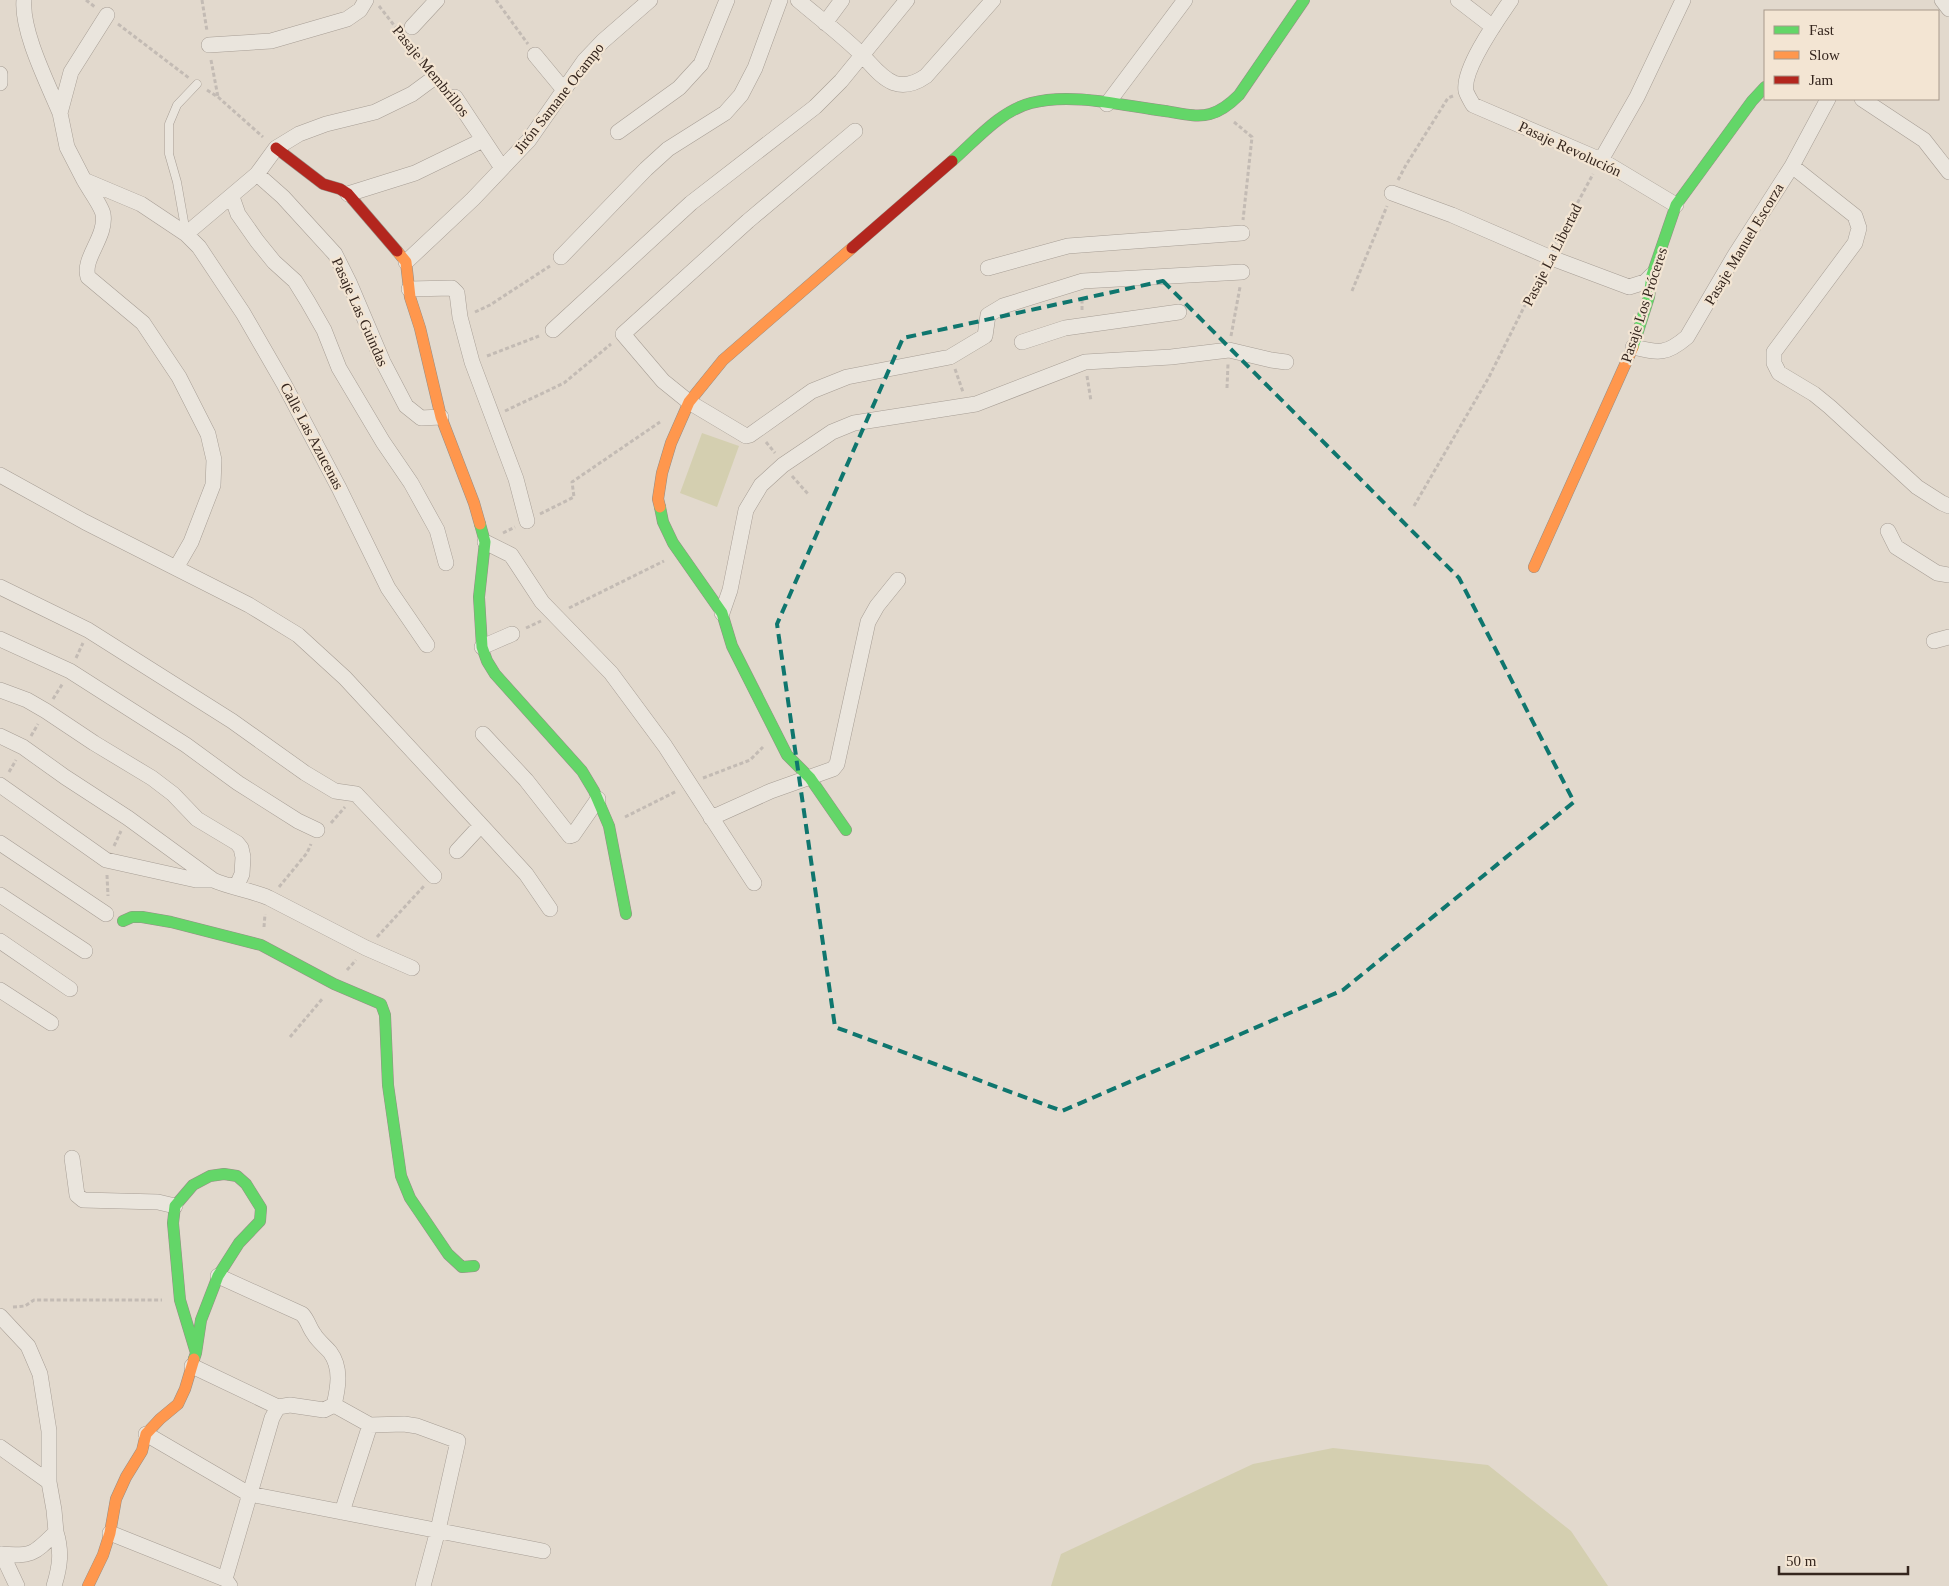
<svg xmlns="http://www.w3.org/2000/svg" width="1949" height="1586" font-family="Georgia,serif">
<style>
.green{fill:#d4cfb0}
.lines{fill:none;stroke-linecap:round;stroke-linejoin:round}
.lane-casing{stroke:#a79e95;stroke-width:9}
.street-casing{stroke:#a79e95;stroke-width:16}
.fast-casing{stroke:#978e86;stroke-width:12}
.slow-casing{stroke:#978e86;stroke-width:12}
.jam-casing{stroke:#978e86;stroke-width:12}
.path{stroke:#c3bbb4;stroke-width:3;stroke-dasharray:4 2.5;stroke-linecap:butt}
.lane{stroke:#eae5dd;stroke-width:8}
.street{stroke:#eae5dd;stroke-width:15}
.fast{stroke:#63d668;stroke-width:11}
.slow{stroke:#ff974d;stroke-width:11}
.jam{stroke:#b3261e;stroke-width:11}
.marked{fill:none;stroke:#0f766e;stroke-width:4;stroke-dasharray:10 6;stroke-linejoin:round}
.labels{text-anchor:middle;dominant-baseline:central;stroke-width:4.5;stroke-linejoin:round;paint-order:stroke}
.street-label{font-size:15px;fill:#35261e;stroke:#f3e5d3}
</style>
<rect width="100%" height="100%" fill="#e2d9cd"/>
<path class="green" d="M702 433 739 446 717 507 680 493Z
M1333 1448 1488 1465 1571 1531 1608 1586H1051L1061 1554 1253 1464Z"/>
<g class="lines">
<g class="lane-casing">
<path id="lane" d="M186 233 177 182 169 154V124L177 105 197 84"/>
</g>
<g class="street-casing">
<path id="street" d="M24 0C21 31 48 84 60 113
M798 0C819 18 842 35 862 55 872 65 881 78 894 83 906 87 916 83 926 76L993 0
M1458 0 1493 27
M1511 0C1498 19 1462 69 1466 91 1467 95 1471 101 1473 105L1601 160 1676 205
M1942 0 1949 9
M107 15 71 72 60 113 67 147 84 180 141 204 186 234 199 247 243 313 284 384 339 488 388 588 427 645
M825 23 842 0
M412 27 437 0
M209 45 271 41 347 19 360 10 366 0
M535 55 564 90
M0 74V83
M455 97 502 168
M1862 99 1924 140 1949 172
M1107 104 1185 0
M855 131 748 221 623 334 663 381 689 402 746 436 750 435 812 391 847 377 950 357 985 336 988 315 1003 306 1083 281 1242 272
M618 132 679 88 701 64 727 0
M1601 160 1637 97 1683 0
M1792 166 1855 216 1859 228 1855 243 1774 352V363L1779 373 1814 394 1830 407 1917 487 1942 503 1949 506
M257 174 283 197 335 254 349 282 383 362 406 406 421 418 441 417
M84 180C88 188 101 205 103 214 107 237 82 258 88 277L143 323 179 377 208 434 214 460 213 485 191 542 176 568
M1392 193 1452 215 1549 257 1629 287 1645 282 1652 275
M348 194 415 173 483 140
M232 197 238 214 257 241 274 262 295 281 308 302 324 330 339 368 383 442 411 483 437 530 446 563
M186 234 257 174 276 148 299 134 326 124 375 112 412 94 431 80
M561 257 646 169 668 149 725 113 741 95 755 68 780 0
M406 262 473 199 529 140 584 61 603 41 650 0
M988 268 1068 246 1242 233
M409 289 452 288 457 293 460 317 472 362 516 479 527 521
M553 330 691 203 815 107 841 81 907 0
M1022 342 1065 328 1179 312
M1633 347C1659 353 1666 355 1687 337L1735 255 1792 166 1828 99
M0 475 85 522 249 605 298 635 345 678 481 825 526 874 550 909
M1888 531 1896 547 1937 573 1949 575
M485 542 511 555 542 602 611 673 665 746 754 883
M0 587 88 630 232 721 305 773 335 791 356 794 434 876
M722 613 730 590 746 510 761 485 783 465 832 432 854 423 976 404 1085 362 1171 357 1229 350 1271 360 1286 362
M0 639 70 671 186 745 238 783 298 821 317 830
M1934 641 1949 637
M482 647 512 634
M0 690 27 700 46 711 94 743 152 778 173 794 197 819 237 843 241 848 243 857 242 874 238 883 232 886
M483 734 526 780 570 836 573 835 598 799
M0 736 23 747 65 777 128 818 213 880C231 888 251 890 269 898L366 948 412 968
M0 785 106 860 196 880H212
M711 818 771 791 833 769 837 764 868 622 877 606 898 580
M0 843 106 914
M457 851 481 825
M0 895 85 951
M0 941 70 989
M0 990 51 1023
M72 1158 77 1195 83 1200 158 1202 175 1206
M0 1316 28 1346 40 1374 49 1431V1482L54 1510 56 1532C34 1554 32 1557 0 1554
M192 1366 278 1407 290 1405 324 1410 334 1405C338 1388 342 1368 330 1352 325 1346 318 1341 314 1334 309 1328 308 1320 302 1314L218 1276
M334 1405 370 1425 404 1424 417 1426 458 1441 438 1530 423 1586
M146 1434 249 1494 543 1551
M0 1447 49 1482
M342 1512 370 1425
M110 1533 225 1579
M2 1554 17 1586
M54 1586C60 1567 62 1551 56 1532
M230 1586 225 1579 272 1418 278 1407"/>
</g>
<g class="fast-casing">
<path id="fast" d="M952 161C976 140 1000 111 1031 103 1072 92 1124 106 1165 111 1179 113 1196 118 1210 114 1222 111 1231 103 1239 95L1304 0
M1633 347 1649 297 1652 275 1676 205 1752 101 1765 87
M660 507 663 522 673 543 722 613 732 646 787 755 810 778 846 830
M480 524 485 542 479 597 482 647 487 661 495 674 582 771 594 791 609 826 626 914
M123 921 132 917H142L171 922 261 945 334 984 381 1004 385 1015 388 1085 401 1176 410 1198 448 1254 462 1267 474 1266
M194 1359 196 1353 201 1320 218 1276 239 1243 260 1221 261 1208 246 1184 237 1176 224 1174 210 1176 193 1185 175 1206 173 1223 180 1300 196 1353"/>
</g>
<g class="slow-casing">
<path id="slow" d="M397 251 406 262 410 297 420 328 441 417 474 503 480 524
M660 507 658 499 662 473 671 443 689 402 723 360 852 248
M1534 567 1633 347
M88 1586 103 1555 110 1533 116 1499 126 1477 142 1451 146 1434 160 1419 178 1404 185 1389 194 1359"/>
</g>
<g class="jam-casing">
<path id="jam" d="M276 148 323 184 340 189 348 194 397 251
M852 248 952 161"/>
</g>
<path class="path" d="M86 0 95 7
M202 0 207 31
M496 0 528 44
M379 6 397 29
M118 24 189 78
M409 43 430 66
M211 60 218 97
M207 90 218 97 263 137
M1234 122 1252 137 1243 220
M1398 180 1406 165 1448 98 1453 96
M1556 243 1593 174
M1352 291 1387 206
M1082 310V297
M475 312 490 305 550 266
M1231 336 1240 287
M487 356 539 336
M955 369 963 392
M1087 376 1091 401
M1227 388 1228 364
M505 411 564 383 611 344
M766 442 775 453
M792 476 808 494
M1414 506 1489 377 1542 271
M540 514 574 497 572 482 660 422
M503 533 515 527
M569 608 664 561
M526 628 541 621
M76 658 83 643
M53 699 63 683
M31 736 38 724
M9 772 16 760
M703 778 750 760 763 747
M625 817 677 791
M331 823 345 807
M114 846 121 831
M107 875 108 896
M279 887 307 853 311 844
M264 927 265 914
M377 937 424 886
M347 970 356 960
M290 1037 323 998
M13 1307 25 1306 34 1300H162"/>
<use href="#lane" class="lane"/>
<use href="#street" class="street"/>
<use href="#fast" class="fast"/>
<use href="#slow" class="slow"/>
<use href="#jam" class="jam"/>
</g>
<path class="marked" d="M1163 281 1459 578 1574 802 1343 990 1062 1111 835 1027 777 624 903 338Z"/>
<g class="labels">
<g class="street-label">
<text transform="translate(431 71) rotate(51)">Pasaje Membrillos</text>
<text transform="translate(559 98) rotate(-52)">Jirón Samane Ocampo</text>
<text transform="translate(1570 149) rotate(25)">Pasaje Revolución</text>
<text transform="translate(1744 244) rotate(-59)">Pasaje Manuel Escorza</text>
<text transform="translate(1552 255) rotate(-63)">Pasaje La Libertad</text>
<text transform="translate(1644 305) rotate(-72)">Pasaje Los Próceres</text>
<text transform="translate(360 312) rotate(66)">Pasaje Las Guindas</text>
<text transform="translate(312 436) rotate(62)">Calle Las Azucenas</text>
</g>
</g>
<rect x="1764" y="10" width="175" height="90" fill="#f3e5d3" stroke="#a7998b"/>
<rect x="1774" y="26" width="25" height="8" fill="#63d668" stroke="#a7998b"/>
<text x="1809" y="35" font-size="15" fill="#35261e">Fast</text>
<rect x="1774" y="51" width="25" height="8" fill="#ff974d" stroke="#a7998b"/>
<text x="1809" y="60" font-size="15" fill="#35261e">Slow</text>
<rect x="1774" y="76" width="25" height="8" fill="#b3261e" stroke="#a7998b"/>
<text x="1809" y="85" font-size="15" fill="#35261e">Jam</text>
<path d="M1779 1566v8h129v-8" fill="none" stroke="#35261e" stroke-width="2.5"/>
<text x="1786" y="1566" font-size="15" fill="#35261e" stroke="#f3e5d3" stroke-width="4" paint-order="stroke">50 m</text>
</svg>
